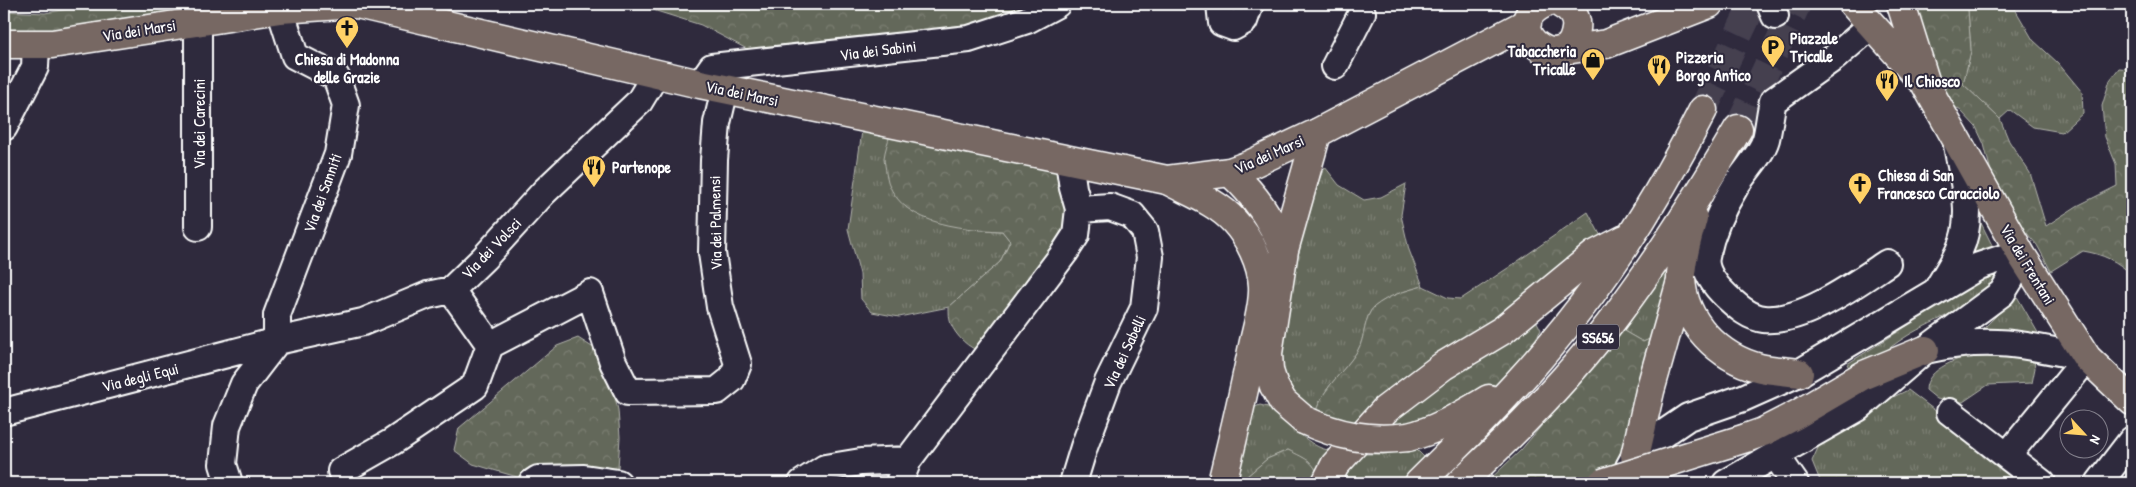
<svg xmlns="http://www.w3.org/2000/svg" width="2136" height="487" font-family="'Patrick Hand',sans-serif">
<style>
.grass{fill:url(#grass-tufts);stroke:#b2b4ac}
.forest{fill:url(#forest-crowns);stroke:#b2b4ac}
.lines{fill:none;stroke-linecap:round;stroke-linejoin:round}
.highway-tunnel{stroke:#443f50;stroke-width:28;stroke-dasharray:28 14;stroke-linecap:butt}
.minor-casing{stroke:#fff;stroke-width:30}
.major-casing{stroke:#fff;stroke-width:31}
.highway-casing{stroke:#fff;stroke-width:31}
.minor{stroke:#2f2a3d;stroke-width:26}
.major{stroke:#776864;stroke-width:28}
.highway{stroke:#776864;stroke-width:28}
.highway-bridge-casing{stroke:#fff;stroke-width:31;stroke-linecap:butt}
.highway-bridge{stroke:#776864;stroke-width:28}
.labels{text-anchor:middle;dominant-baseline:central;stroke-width:4;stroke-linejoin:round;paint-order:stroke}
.shield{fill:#2f2a3d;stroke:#c1bfc5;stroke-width:1}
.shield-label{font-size:15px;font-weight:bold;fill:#fff}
.street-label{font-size:16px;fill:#fff;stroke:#2f2a3d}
.poi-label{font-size:16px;font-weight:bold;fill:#fff;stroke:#2f2a3d;text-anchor:start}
</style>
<defs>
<pattern id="grass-tufts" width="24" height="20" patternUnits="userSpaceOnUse" patternTransform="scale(1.25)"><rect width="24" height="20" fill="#64685a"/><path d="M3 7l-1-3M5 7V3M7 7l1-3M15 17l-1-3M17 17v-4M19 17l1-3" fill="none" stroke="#7b7f73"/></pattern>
<pattern id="forest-crowns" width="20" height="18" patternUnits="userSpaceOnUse" patternTransform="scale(1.25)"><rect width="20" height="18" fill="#64685a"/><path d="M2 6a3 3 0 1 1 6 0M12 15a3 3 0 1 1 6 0" fill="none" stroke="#7b7f73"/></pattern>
</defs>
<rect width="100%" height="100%" fill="#2f2a3d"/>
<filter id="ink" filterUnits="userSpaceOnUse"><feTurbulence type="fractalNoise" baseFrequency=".02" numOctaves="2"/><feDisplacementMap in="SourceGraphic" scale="10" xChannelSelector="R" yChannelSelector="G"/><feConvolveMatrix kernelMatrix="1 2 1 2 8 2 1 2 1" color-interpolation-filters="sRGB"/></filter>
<g filter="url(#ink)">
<path class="grass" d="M1970 4H2012L2033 40 2058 63 2082 92 2083 113 2062 132 2033 127 2010 110 2000 119 1963 84 1971 51 1968 10Z
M862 131 890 135 979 230 1002 231 1010 241 1000 262 949 307 899 317 872 312 861 299 860 274 848 229Z
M1325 167 1339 185 1364 200 1381 197 1406 184 1401 215 1409 250 1423 286C1405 291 1389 295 1374 307 1364 316 1365 338 1358 350 1344 373 1319 390 1315 417 1311 416 1304 414 1301 411 1297 407 1284 383 1282 378 1274 349 1309 193 1325 167Z
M1978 217 1997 255 1966 261Z
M1666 268 1670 274 1661 334 1643 342 1622 330 1655 278Z
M1999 274C1988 302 1932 320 1907 336 1888 348 1871 363 1852 373L1847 364C1874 347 1902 330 1928 311 1950 296 1972 278 1999 274Z
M2015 293 2041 338 2006 330 1983 329 1999 313Z
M1908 390 2030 483H1821L1812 461 1823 437 1853 416Z
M1260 405 1276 409C1284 421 1309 445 1324 449 1330 451 1337 451 1343 452L1321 481 1309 461 1288 450 1267 459 1239 483H1237L1249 414 1255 407Z
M1416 449 1428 461 1403 483H1331L1354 454H1384Z"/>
<path class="forest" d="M98 4H207L209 10 4 36V11L45 13Z
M634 4H1039L1014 18 901 39 747 49 701 25Z
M1905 4H1970L1968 10 1971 51 1963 84 2000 119 2009 141 2030 173 2046 226 2077 206 2117 186 2116 164 2105 137 2102 106 2110 80 2119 68 2132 69V275C2118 261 2102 254 2083 251L2051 271 2037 245 2026 232 2013 223 1995 188 1984 144 1976 127 1961 111 1945 100Z
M890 135 1065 172 1076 213 981 351C969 349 956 336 951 324 949 319 949 312 949 307L1000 262 1010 241 1002 231C960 229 894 224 886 173 886 168 884 162 884 158 885 150 888 142 890 135Z
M1588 212 1604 242 1362 432 1315 417C1319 390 1344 373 1358 350 1365 338 1364 316 1374 307 1389 295 1405 291 1423 286L1448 298 1461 299 1508 268Z
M1530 316 1536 320 1541 330 1532 345 1493 387 1429 427 1370 432Z
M1622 330 1643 342 1661 334 1625 468 1572 483H1486L1521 450Z
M578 338 600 352 611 379 618 410 620 437 617 483 524 479 473 464 454 450 459 428 557 346Z
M1978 353 2034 359 2035 368 2032 383 1988 385 1963 402H1950L1937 399 1926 390C1926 368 1960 358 1978 353Z
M1288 450C1307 459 1316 462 1320 483H1239L1267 459Z"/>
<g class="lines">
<path class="highway-tunnel" d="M1703 110 1753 4
M1738 129 1797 4"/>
<g class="minor-casing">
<path id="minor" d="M1220 4 1222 23 1233 27 1244 21 1250 4
M1770 4 1775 16
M1872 25 1835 57 1773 101C1770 113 1769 127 1766 139 1761 156 1744 171 1735 187 1722 208 1711 232 1706 257 1703 270 1716 287 1726 296 1737 306 1748 317 1764 319 1802 323 1857 283 1887 263
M1335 66 1362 13
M700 84 712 67 969 39 1027 20 1057 4
M4 127 35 67 36 44
M1069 161 1073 188 1079 209 1110 207 1132 215 1145 231 1150 257 1144 308 1108 382 1084 447 1073 483
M198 227V22
M1938 288C1945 276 1953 264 1959 251 1975 217 1963 180 1957 145
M451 290 490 345 590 293 613 362 628 392 717 391 732 379 738 364 720 307 712 253 714 160 717 123 725 89
M277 341V315L338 154 346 105 336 77 295 56 280 9
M1930 349C1991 336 2028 345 2087 358L2007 456
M4 412 277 341 363 322 428 295 451 290 484 258 544 192 639 102 656 74
M1950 412 2042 483
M1775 454 1795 483
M1629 467 1635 456 1660 436 1688 417 1743 398 1799 373 1979 266 2006 257 2022 256
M341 471 392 442 475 386 490 345
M229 483 223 464 227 426 244 384 277 341
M532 483 538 479 584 478 618 483
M802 483 825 468 861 462 908 460
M899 483 908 460 1065 252 1076 235 1079 209
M1726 483 1858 408 1925 350 2002 293 2010 280 2022 256
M2099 483 2132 440"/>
</g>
<g class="major-casing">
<path id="major" d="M1543 4C1493 30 1569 82 1576 29 1578 17 1570 9 1561 4
M1853 4 1920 79
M1901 4 1927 87 2022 256 2087 358 2132 401
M4 44H52L280 9 357 4 700 84 1167 180 1230 172 1249 165 1317 133 1527 23
M1559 51 1606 44 1709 4"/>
</g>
<g class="highway-casing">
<path id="highway" d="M1230 172C1256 196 1270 217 1284 250
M1167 180C1189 192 1217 202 1234 221 1249 237 1262 264 1263 286 1264 306 1257 327 1253 346 1244 392 1233 438 1222 483
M1693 218C1688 237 1681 258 1681 278 1683 322 1719 358 1760 368 1773 371 1786 371 1799 373
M1304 420 1283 402 1274 386 1269 371 1268 353 1284 250 1317 133
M1408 437C1438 430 1463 414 1489 399
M1746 438 1763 432 1796 415 1864 375 1925 350
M1635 456 1650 391 1681 281
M1326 483 1335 465 1385 410 1443 366 1503 330 1594 255 1625 239
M1419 483C1463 440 1508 396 1548 348 1608 278 1661 193 1703 110
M1460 483C1516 432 1572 375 1618 313 1662 254 1701 192 1738 129"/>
</g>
<use href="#minor" class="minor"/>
<use href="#major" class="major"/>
<use href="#highway" class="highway"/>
<g class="highway-bridge-casing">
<path id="highway-bridge" d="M1304 420C1338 436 1370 442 1408 437
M1602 483 1746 438"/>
</g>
<use href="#highway-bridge" class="highway-bridge"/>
</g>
</g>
<defs>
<g id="church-pin" transform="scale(1.25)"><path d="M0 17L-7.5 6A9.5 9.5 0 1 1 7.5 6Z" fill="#ffd166" stroke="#2f2a3d"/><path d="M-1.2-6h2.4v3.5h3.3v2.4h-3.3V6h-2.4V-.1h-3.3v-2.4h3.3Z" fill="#111"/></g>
<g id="parking-pin" transform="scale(1.25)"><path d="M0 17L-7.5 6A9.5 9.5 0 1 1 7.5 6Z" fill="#ffd166" stroke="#2f2a3d"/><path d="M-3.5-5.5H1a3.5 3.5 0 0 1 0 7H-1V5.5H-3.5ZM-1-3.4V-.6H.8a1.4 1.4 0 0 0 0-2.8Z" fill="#111"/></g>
<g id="shop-pin" transform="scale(1.25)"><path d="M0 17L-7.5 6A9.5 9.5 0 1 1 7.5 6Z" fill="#ffd166" stroke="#2f2a3d"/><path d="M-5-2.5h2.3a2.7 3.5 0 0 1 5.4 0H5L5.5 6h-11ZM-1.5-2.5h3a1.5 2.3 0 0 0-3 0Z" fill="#111"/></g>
<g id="restaurant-pin" transform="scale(1.25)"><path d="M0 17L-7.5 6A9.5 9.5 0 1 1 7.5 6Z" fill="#ffd166" stroke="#2f2a3d"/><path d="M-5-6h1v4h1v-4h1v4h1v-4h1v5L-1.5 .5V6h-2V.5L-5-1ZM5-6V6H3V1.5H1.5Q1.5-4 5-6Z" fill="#111"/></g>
</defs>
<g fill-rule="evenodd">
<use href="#church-pin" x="347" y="28"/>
<use href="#parking-pin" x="1773" y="47"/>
<use href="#shop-pin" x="1593" y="60"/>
<use href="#restaurant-pin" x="1659" y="66"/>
<use href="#restaurant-pin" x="1887" y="81"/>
<use href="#restaurant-pin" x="594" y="167"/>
<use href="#church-pin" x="1860" y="184"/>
</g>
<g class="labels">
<rect class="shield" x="1577" y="324.5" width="42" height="25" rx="4"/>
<g class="shield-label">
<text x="1598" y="337">SS656</text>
</g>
<g class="street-label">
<text transform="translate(139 30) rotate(-9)">Via dei Marsi</text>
<text transform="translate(878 50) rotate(-7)">Via dei Sabini</text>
<text transform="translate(742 93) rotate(12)">Via dei Marsi</text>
<text transform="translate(199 124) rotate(-90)">Via dei Carecini</text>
<text transform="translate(1269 154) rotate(-24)">Via dei Marsi</text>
<text transform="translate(322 193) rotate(-70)">Via dei Sanniti</text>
<text transform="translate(715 223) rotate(-91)">Via dei Palmensi</text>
<text transform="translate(491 248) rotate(-46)">Via dei Volsci</text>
<text transform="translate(2028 264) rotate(59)">Via dei Frentani</text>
<text transform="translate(1124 352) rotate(-65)">Via dei Sabelli</text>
<text transform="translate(140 377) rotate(-14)">Via degli Equi</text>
</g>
<g class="poi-label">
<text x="1790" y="38">Piazzale<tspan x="1790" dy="18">Tricalle</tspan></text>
<text x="1576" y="51" text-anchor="end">Tabaccheria<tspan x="1576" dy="18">Tricalle</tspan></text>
<text x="1676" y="57">Pizzeria<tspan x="1676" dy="18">Borgo Antico</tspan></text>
<text x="347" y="59" text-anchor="middle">Chiesa di Madonna<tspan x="347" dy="18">delle Grazie</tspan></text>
<text x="1904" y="81">Il Chiosco</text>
<text x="612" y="167">Partenope</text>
<text x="1878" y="175">Chiesa di San<tspan x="1878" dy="18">Francesco Caracciolo</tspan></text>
</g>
</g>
<rect width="2136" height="487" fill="none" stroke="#2f2a3d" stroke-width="20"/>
<rect x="10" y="10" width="2116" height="467" fill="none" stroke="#fff" stroke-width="2" filter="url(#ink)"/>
<g transform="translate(2084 434) rotate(116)"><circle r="24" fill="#2f2a3d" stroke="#827f8b"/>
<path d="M0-4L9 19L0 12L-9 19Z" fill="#ffd166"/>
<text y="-8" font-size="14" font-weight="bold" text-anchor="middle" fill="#ffffff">N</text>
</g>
</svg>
